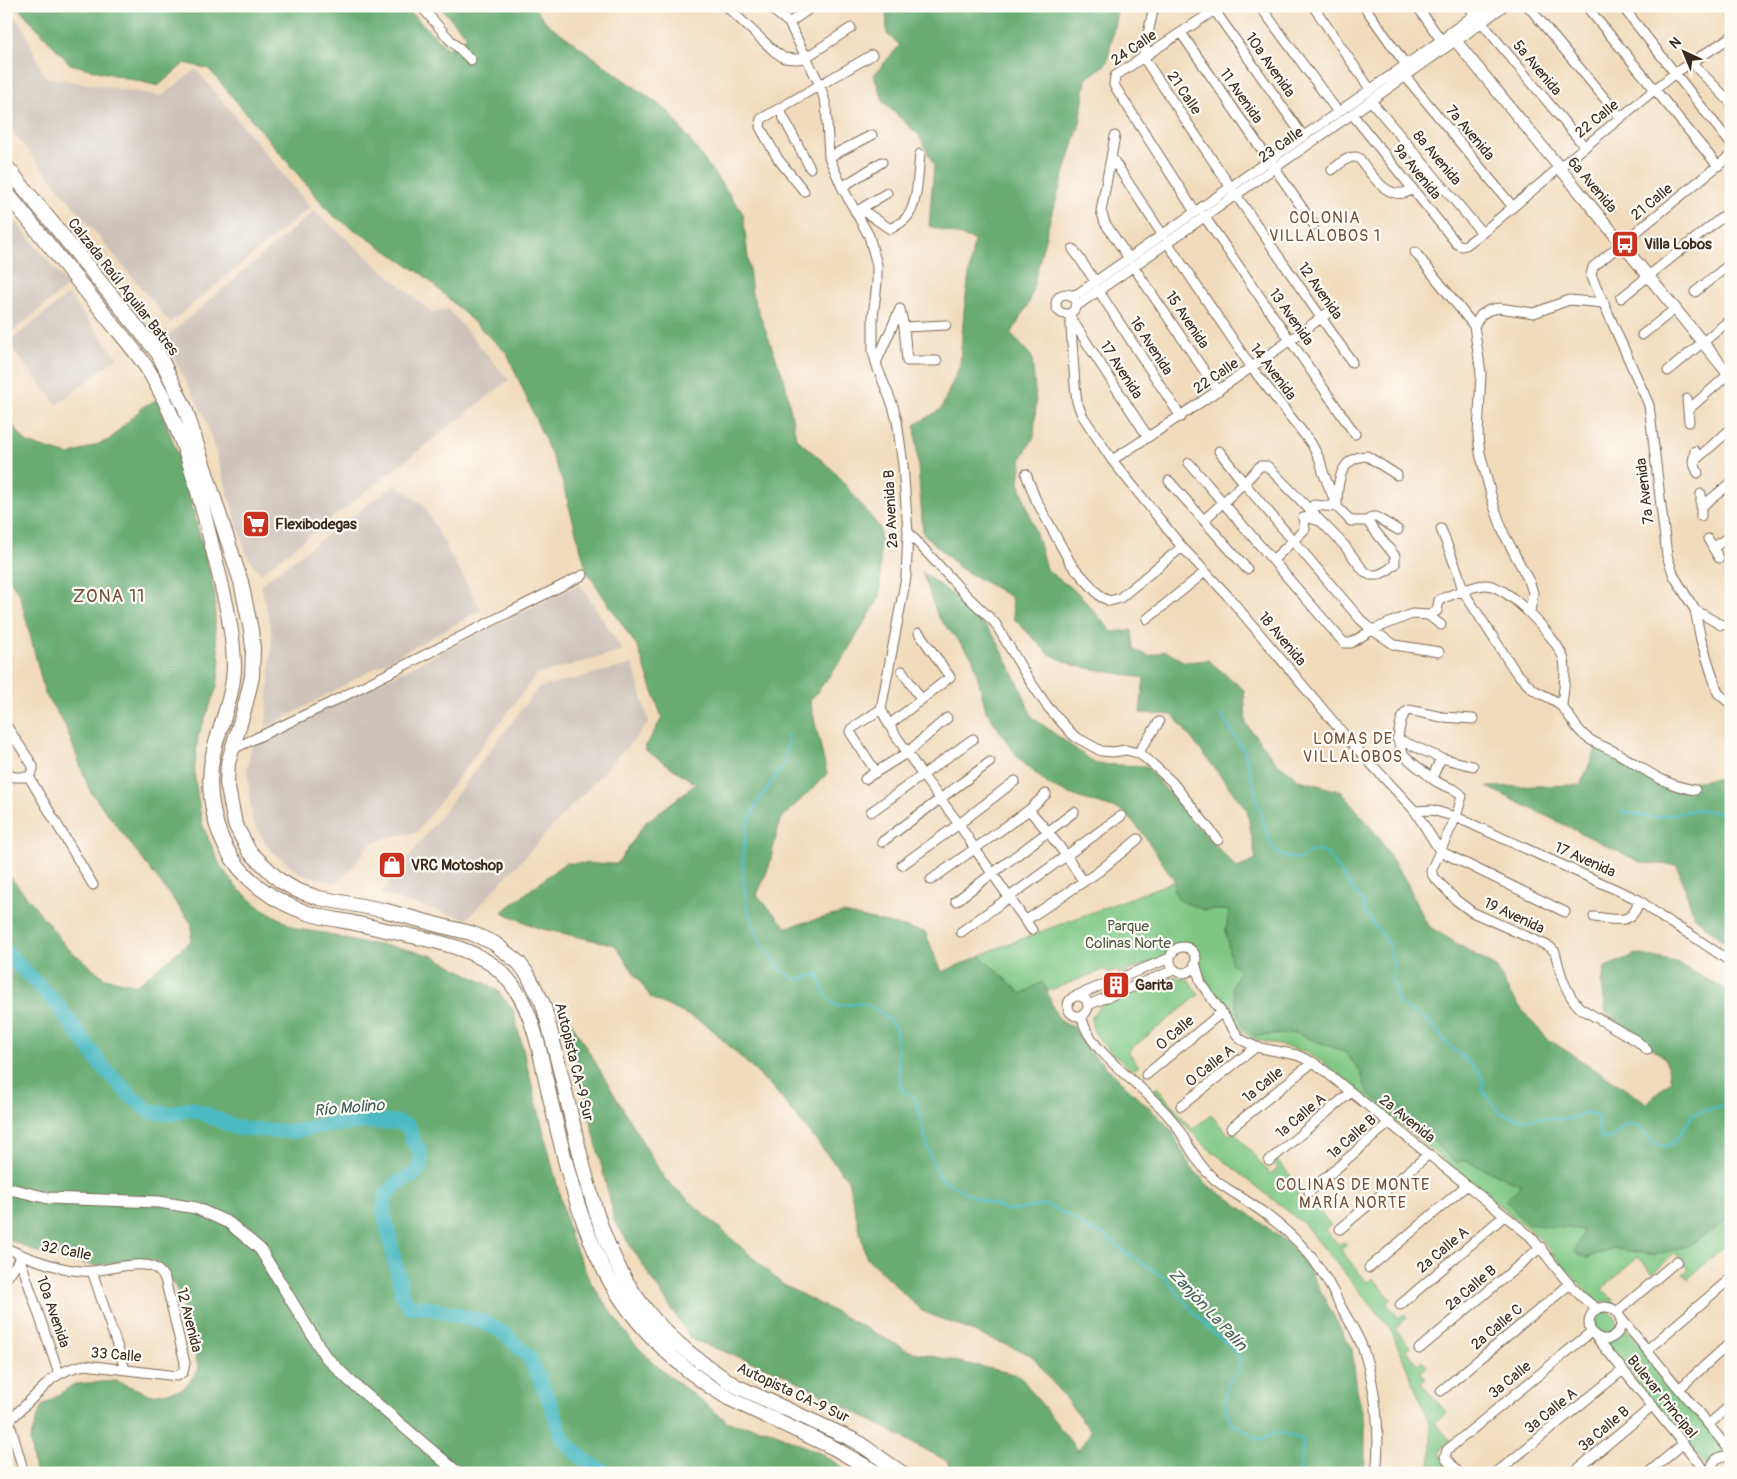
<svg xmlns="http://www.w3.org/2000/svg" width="1737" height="1479" font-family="Pangolin,sans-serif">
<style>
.industrial{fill:#ccc2b9}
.green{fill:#7fc884;stroke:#5d7951}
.forest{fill:#67ac72;stroke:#516b48}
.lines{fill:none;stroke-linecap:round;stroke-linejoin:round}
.stream{stroke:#4cbac2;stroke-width:2.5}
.river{stroke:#4cbac2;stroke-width:15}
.minor-casing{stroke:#7b6855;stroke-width:11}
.major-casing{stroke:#7b6855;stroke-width:13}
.highway-casing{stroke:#7b6855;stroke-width:16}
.minor{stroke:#fff;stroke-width:9}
.major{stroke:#fff;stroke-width:11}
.highway{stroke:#fff;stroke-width:14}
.labels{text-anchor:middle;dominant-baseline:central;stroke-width:4.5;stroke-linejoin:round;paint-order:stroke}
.street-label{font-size:15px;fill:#3b2a1e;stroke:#fdfcf7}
.poi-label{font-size:15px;font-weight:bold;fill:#3b2a1e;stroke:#fdfcf7;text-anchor:start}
.park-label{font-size:15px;fill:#4f593d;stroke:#fdfcf7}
.neighbourhood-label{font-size:16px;letter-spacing:1px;fill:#745036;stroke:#fdfcf7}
.water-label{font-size:16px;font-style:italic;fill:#415c57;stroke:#fdfcf7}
.quarter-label{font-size:18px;letter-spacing:1px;fill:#745036;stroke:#fdfcf7}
</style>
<rect width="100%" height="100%" fill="#fdfcf7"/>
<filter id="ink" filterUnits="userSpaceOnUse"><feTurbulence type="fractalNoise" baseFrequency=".02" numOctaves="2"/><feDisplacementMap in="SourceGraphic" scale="10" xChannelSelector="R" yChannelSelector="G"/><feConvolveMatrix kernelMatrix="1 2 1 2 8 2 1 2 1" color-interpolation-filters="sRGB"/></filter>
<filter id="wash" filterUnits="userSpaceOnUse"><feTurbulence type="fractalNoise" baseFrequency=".0096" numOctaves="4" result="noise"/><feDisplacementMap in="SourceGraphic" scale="20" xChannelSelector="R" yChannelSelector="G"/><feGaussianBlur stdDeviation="1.12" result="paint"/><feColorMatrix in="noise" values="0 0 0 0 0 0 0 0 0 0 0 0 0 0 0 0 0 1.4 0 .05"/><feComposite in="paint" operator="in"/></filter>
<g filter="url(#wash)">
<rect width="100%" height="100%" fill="#f2dbbc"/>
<path class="industrial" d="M6 8 22 25 45 77 162 96 196 69 310 207 170 323 6 124Z
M6 209 68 286 6 337Z
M314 211 432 313 448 309 509 380 260 574 247 555 205 418 164 339Z
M68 295 117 357 57 405 8 343Z
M396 484 423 504 481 610 266 728 272 634 261 584Z
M580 584 623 651 536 675 416 833 391 836 370 844 352 868 337 883 299 873 271 850 252 821 247 769 252 745Z
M633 664 649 723 467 919 380 895 538 688Z"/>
<path class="green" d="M1175 881 1204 910H1230L1226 930 1239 970 1255 1036 1295 1033 1345 1052 1361 1073 1367 1092 1412 1128 1425 1133 1456 1163 1464 1160 1522 1185 1562 1228 1567 1227 1584 1231 1587 1258 1613 1248 1654 1255 1668 1251 1715 1229 1731 1216V1240L1688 1279 1683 1274 1689 1269 1675 1253 1653 1273 1638 1257 1602 1289 1618 1305 1616 1306 1606 1301 1597 1303 1536 1235 1320 1060 1304 1051 1254 1039 1243 1032 1198 969 1200 957C1196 946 1183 937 1172 948 1169 951 1168 954 1164 956 1151 964 1134 968 1119 974L1117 970 1108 973 1106 969 1048 991 1042 982 1022 994 980 956 995 949Z
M1175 976 1182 979 1187 978 1199 995 1128 1051 1139 1066 1133 1071C1117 1056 1071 1026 1102 1005Z
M1157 1087 1192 1129 1211 1115 1229 1135 1234 1132 1270 1174 1278 1169 1273 1163 1277 1160 1302 1189 1296 1193 1309 1208 1314 1205 1331 1225 1325 1230 1339 1245 1344 1242 1347 1245 1341 1250 1367 1282 1373 1278 1391 1299 1386 1303 1399 1318 1404 1314 1407 1318 1395 1329 1410 1346 1406 1350 1418 1364 1422 1361 1427 1366 1420 1372 1426 1379 1421 1383 1447 1413 1435 1423 1450 1440C1433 1454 1443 1459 1454 1473H1431V1426L1390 1328 1304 1224 1203 1144 1153 1091Z
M1593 1324a12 12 0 1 1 24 0a12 12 0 1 1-24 0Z
M1622 1323 1731 1452 1723 1456 1711 1473 1603 1340C1614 1340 1620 1334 1622 1323Z"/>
<path class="forest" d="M17 6H404L448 49 467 36 439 6H533L548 24 669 112 743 213 752 294 785 382 796 438 834 471 880 528V597L843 658 810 701 827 774 780 820 769 867 757 895 786 927 843 913 925 932 942 972 980 956 1022 994 1042 982C1053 998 1051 1022 1074 1027L1086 1048 1165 1123 1173 1133 1190 1166 1210 1187 1231 1200 1289 1244 1307 1266 1352 1350 1357 1389 1365 1425V1461L1364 1473H952L947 1461 784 1374 691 1339 615 1222 564 1010 664 1178 782 1284 909 1351 1019 1375 1078 1451 1091 1431 1031 1355 922 1311 866 1257 848 1180 774 1089 706 1024 651 998 615 945 538 928 502 912 565 863 617 864 645 823 696 784 644 749 662 718 638 648 587 572 561 477 507 353 422 274 332 215 209 69 185 63 158 86 70 64Z
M886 6H970L977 9 983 6H1118L1107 63 1086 79 1080 123 1049 223 1029 303 1011 334 1032 357 1036 403 1034 437 1022 457 1019 482 1038 540 1046 569 1080 595 1112 632 1132 630 1134 650 1149 656 1165 651 1185 662 1208 660 1244 690 1246 724 1276 762 1300 780 1342 792 1377 835 1407 883 1428 926 1497 968 1510 994 1530 1020 1548 1039 1647 1103 1671 1080 1665 1058 1606 1013 1602 984 1605 967 1637 954 1676 962 1731 993V1216L1715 1229 1687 1246 1654 1255 1613 1248 1587 1258 1575 1252 1583 1231 1567 1227 1562 1228 1527 1224 1505 1200 1522 1185 1464 1160 1456 1163 1425 1133 1412 1128 1367 1092 1361 1073 1345 1052 1295 1033 1255 1036 1243 1027 1237 1010 1232 987 1239 970 1231 963 1226 930 1229 910H1204L1180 901 1173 890 1175 881 1141 831 1123 811 1080 798 1050 786 1019 759 986 711 973 658 938 617 922 572 962 602 995 637 1020 687 1032 717 1096 764 1146 766 1197 826 1237 868 1256 860 1247 810 1173 715 1140 713 1144 678 1076 666 1049 654 1014 619 1011 597 960 568 923 533 915 425 941 409 960 365 964 310 974 240 929 226 934 165 919 135 884 103 874 75 900 45 887 34Z
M157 400 180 460 215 593V632L220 660 217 687 198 737 194 773 202 824 220 865 237 888 260 907 297 929 324 933 356 942 396 947 431 955 496 989 513 1010 570 1236 591 1283 631 1340 660 1369 728 1422 769 1430 824 1455 851 1473H35L30 1440 41 1407 74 1384 116 1381 152 1395 183 1389 199 1370 180 1296 168 1273 153 1260 136 1259 96 1266 43 1255 6 1238V872L33 904 66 947 105 978 137 985 191 941 192 924 90 791 65 725 45 694 20 595 6 575V416L27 443 69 455 109 440 144 406Z
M1597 747 1671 784 1722 778 1731 780V948L1694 916 1677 865 1642 863 1487 787 1580 785Z"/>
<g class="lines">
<path class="stream" d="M1221 715 1244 751 1251 775 1258 804 1272 848 1285 857 1299 859 1314 850 1326 853 1364 904 1365 912 1389 944 1394 966 1392 982 1399 1004 1429 1021 1444 1040 1480 1073 1484 1083 1481 1088 1501 1113 1522 1120 1538 1118 1570 1119 1586 1112 1597 1117 1601 1139 1612 1137 1627 1124 1638 1126 1656 1145 1669 1146 1682 1132 1693 1114 1731 1103
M788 735 785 763 756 805 746 829 743 856V878L747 908 761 943 771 955 781 970 796 980 818 974 825 994 836 1006 863 1003 882 1013 896 1029 901 1089 916 1099 931 1161 941 1179 974 1197 1006 1210H1018L1045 1205 1067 1215 1089 1230 1102 1233 1124 1251 1165 1278 1190 1308 1212 1332 1229 1345 1241 1360 1236 1374 1227 1383 1224 1403 1231 1422 1260 1440 1278 1432 1303 1440 1300 1469 1296 1473
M1621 811 1654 818 1694 810 1731 813"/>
<path class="river" d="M6 952 56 1003 102 1066 132 1097 149 1111 172 1114 191 1108 237 1128 292 1132 319 1126 362 1122H397L409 1127 412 1140 420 1151 421 1168 415 1174 396 1184 385 1198 384 1213 403 1298 412 1308 426 1307 484 1322 504 1333 529 1357 549 1400 564 1441 588 1463 606 1473"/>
</g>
</g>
<g filter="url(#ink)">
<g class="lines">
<g class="minor-casing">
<path id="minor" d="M421 6 450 40 471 60
M726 6 774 51 784 58 796 59 805 58 851 28
M768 6 789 23 820 85 826 105 829 157 842 187 869 236 877 265V283L873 317V352L878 369 893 406 897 421 903 465 908 532 906 577 881 709 889 725 923 776 959 824 975 849 1032 930
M1154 6 1143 57 1236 195 1352 362
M1260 6 1338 112
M1313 6 1370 89
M1364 6 1406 65
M1417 6 1441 40
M1468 6 1585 147
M1528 6 1621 118
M1586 6 1718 166
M1622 6 1731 144
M1215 11 1303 136
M789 23 813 6
M1181 33 1314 225
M1691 62 1731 103
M1405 76 1513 207
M1371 101 1482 233
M779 109 810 168
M1352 114 1457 244 1462 246 1466 245 1482 233 1559 168 1675 73 1731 37
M1115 136 1101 211 1105 223 1128 257
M1731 155 1593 267 1591 275 1649 405 1667 556 1674 576 1695 610 1701 640 1718 693 1731 704
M829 157 872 135
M1112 158 1162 234
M1332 170C1340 164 1349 154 1359 158 1371 174 1389 205 1413 189
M842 187 882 162
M804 191 778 159 760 127 761 119 872 55
M861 209 890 229C895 226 902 223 906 218 918 207 918 171 920 154
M857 211 887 193
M1195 212 1114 85 1115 76 1221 6
M1204 216 1355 434
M1167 242 1252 368 1311 443 1320 460 1323 472 1337 507 1351 521H1367L1372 517H1376L1398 530
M1073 249 1095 281
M1415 252 1474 326 1481 373 1478 436 1480 453 1494 506 1504 534 1530 583 1533 593 1530 612
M1133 266 1218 391
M1098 290 1181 417
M1695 292 1731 263
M1056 304a10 10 0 1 1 20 0a10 10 0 1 1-20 0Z
M1071 296 1079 293 1450 34
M1621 298 1731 210
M1075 307 1352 114 1455 41
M900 309 904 327 907 361H937
M1070 313 1075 385 1077 402 1082 415 1112 460 1182 547 1227 595 1347 738 1415 811 1440 851 1565 912
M1072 320 1148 437
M1474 326 1481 315 1489 310 1499 308 1534 313 1569 300 1604 303
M904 327 946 325
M1642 335 1675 309
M876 363 900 309
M1668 371 1731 319
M1687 399 1689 422
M1688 410 1731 372
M1219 451 1244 483 1360 619 1372 630 1395 645 1439 652
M1695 451 1693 462 1698 473
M1112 460C1188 413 1260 362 1332 310
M1693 462 1731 429
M1189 463 1344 643H1351L1372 630 1412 614 1428 615 1441 625
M1026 474 1035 498 1071 564 1101 597 1110 601 1120 598 1182 547
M1169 481 1247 569
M1701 507 1731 483
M1701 516V494
M1204 520 1244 483 1260 466H1267L1344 545 1363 570 1370 575H1378L1388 570 1395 564V556L1367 521
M1441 529 1458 573 1463 591 1515 671C1521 677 1527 685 1534 690 1543 696 1554 698 1561 706 1570 715 1575 728 1585 736 1594 744 1609 748 1619 754 1646 770 1663 785 1695 790
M908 532 966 595 995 623 1026 675 1047 706 1074 736 1101 751 1113 752 1126 750 1138 753 1148 760 1172 782 1218 840
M1708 539 1719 558
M1713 548 1731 535
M1273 560 1305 529 1303 518 1307 517 1319 521 1313 511 1314 505 1337 507C1337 484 1339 457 1367 456L1397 475
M1695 610 1721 625 1731 624
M1428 615 1437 611 1439 600C1451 595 1473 585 1486 585 1508 585 1559 640 1564 660 1567 674 1563 692 1562 706
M1147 619 1205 572
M6 661V672
M902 671 921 699
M1473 719 1442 717 1409 710C1403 713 1401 720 1400 726 1394 751 1405 757 1423 771 1428 775 1433 780 1439 783 1447 788 1457 788 1462 796L1456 817 1433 866 1431 871 1433 876 1456 900 1472 912 1550 947 1555 952C1560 972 1565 993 1580 1008L1637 1041 1647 1050
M6 725 33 766V769L29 777
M889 725 950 677 919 633
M1397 739 1441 758 1473 766
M233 749 330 703 583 575
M1138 753 1159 722
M876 772 850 732 851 729 881 709
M6 773 14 777H29
M29 777 93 885
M1432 778 1441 758
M865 779 908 752 947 718
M1029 810C1049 832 1067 855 1083 881
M1415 811 1432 810 1456 817 1639 900 1661 917 1694 937 1731 962
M871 812 973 739
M882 842 990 762
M902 865 959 824 1015 781
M931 880 1029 810 1046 794
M956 901 1074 812
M1594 917C1615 919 1633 927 1639 900
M1025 921 1098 872 1138 839
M961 932 1121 816
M1170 960a13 13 0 1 1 26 0a13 13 0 1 1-26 0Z
M1195 963 1201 983 1240 1039 1256 1047 1297 1055 1316 1064 1530 1236C1551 1259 1571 1293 1598 1309
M1068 1006a10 10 0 1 1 20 0a10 10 0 1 1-20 0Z
M1073 997 1170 958
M1088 1005 1174 970
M1082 1016C1084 1043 1127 1075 1146 1093 1157 1104 1169 1114 1177 1127 1189 1145 1197 1164 1214 1179 1223 1187 1235 1193 1245 1200 1264 1212 1283 1227 1299 1243 1317 1261 1329 1282 1340 1305 1348 1320 1358 1334 1363 1349 1376 1387 1381 1433 1376 1473
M1146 1075 1221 1013
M1181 1106 1256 1047
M1231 1128 1313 1062
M1269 1161 1351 1092
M1309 1192 1390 1122
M1340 1229 1429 1154
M6 1248C28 1258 67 1273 91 1271 108 1270 127 1263 144 1265 153 1265 161 1271 165 1279L185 1363 183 1372 177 1376 85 1365C73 1367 61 1372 52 1379L10 1420
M20 1259 59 1374
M1369 1268 1467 1185
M92 1271 125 1369
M6 1279 22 1256
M1400 1305 1504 1216
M1589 1323a16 16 0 1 1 32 0a16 16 0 1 1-32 0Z
M1617 1312 1677 1261
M1620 1317 1731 1452
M1596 1337 1707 1473
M1419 1349 1541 1247
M1648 1349 1731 1278
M1680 1388 1731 1342
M1441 1391 1570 1284
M6 1410 24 1473
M1709 1424 1731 1405
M1459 1473 1445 1457 1447 1450 1591 1332
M1496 1473 1623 1370
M1573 1473 1653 1406
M1648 1473 1683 1444
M1711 1473C1711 1461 1719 1454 1731 1456"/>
</g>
<g class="major-casing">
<path id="major" d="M1488 6 1450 34 1731 377
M1455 41 1502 6
M6 1188 48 1198 159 1202 196 1208 229 1223 260 1249 325 1356 350 1381 458 1473"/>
</g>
<g class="highway-casing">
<path id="highway" d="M6 166 158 353 185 408 241 582 251 630 253 648 252 677 244 710 228 763 227 783 235 824 249 851 279 880 296 890 319 898 383 910 442 926 471 933 494 943 519 963 528 975 543 1004C555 1047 565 1090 575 1133 590 1195 605 1260 647 1311 672 1342 702 1364 736 1386L856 1441 902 1473
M6 192C38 232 71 272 103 312 118 332 137 351 150 373 183 429 199 492 214 554 223 591 234 630 234 668 233 696 221 723 214 750 206 781 211 819 226 848 243 880 274 902 308 913 323 918 339 920 354 923 376 928 399 933 421 938 448 944 478 952 499 970 532 1000 539 1048 548 1089 561 1146 576 1213 602 1266 629 1321 675 1366 728 1398L834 1448 877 1473"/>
</g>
<use href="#minor" class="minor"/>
<use href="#major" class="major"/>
<use href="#highway" class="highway"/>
</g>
</g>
<defs>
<g id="bus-square" transform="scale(1.4375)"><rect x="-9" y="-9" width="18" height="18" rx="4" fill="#c8321e" stroke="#fdfcf7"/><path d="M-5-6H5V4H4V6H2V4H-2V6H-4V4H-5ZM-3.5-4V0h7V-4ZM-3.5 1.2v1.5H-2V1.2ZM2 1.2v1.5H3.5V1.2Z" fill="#fff"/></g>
<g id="supermarket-square" transform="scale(1.4375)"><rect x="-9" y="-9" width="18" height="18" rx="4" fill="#c8321e" stroke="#fdfcf7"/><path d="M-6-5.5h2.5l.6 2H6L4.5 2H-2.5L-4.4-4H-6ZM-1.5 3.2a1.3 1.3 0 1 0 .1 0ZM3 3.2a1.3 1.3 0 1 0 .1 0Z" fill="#fff"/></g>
<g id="shop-square" transform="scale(1.4375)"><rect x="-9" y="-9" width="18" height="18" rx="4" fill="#c8321e" stroke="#fdfcf7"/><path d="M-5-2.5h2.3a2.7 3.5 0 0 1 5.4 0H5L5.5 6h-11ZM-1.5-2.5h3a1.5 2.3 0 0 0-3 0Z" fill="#fff"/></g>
<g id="building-square" transform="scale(1.4375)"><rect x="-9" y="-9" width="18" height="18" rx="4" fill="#c8321e" stroke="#fdfcf7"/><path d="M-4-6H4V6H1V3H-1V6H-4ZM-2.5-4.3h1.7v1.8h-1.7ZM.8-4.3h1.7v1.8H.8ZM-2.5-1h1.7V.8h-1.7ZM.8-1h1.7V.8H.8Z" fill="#fff"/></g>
</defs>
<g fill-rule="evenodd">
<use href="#bus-square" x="1625" y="244"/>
<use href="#supermarket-square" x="256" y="524"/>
<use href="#shop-square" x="392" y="865"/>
<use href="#building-square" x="1116" y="985"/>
</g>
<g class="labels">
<g class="street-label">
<text transform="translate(1134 48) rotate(-34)">24 Calle</text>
<text transform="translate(1270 65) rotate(55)">10a Avenida</text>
<text transform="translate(1537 68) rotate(50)">5a Avenida</text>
<text transform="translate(1184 93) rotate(56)">21 Calle</text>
<text transform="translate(1241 96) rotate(55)">11 Avenida</text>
<text transform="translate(1597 119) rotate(-39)">22 Calle</text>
<text transform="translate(1470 133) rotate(50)">7a Avenida</text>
<text transform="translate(1281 145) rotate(-35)">23 Calle</text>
<text transform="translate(1437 158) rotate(50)">8a Avenida</text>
<text transform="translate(1417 172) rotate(51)">9a Avenida</text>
<text transform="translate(1592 185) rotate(50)">6a Avenida</text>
<text transform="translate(1652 202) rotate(-39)">21 Calle</text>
<text transform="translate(123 287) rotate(52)">Calzada Raúl Aguilar Batres</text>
<text transform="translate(1320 291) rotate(55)">12 Avenida</text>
<text transform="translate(1291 317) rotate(55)">13 Avenida</text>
<text transform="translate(1187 320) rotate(56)">15 Avenida</text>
<text transform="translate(1151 346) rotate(57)">16 Avenida</text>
<text transform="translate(1121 370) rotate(57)">17 Avenida</text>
<text transform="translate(1273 372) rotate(53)">14 Avenida</text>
<text transform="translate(1216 376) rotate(-34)">22 Calle</text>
<text transform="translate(1645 491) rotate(-97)">7a Avenida</text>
<text transform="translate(891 509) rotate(-93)">2a Avenida B</text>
<text transform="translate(1282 639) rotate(50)">18 Avenida</text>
<text transform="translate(1585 860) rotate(24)">17 Avenida</text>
<text transform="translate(1514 916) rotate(25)">19 Avenida</text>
<text transform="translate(1175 1033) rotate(-40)">0 Calle</text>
<text transform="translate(574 1062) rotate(76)">Autopista CA-9 Sur</text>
<text transform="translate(1210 1066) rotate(-38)">0 Calle A</text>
<text transform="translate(1263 1085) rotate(-39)">1a Calle</text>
<text transform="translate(1301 1116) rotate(-40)">1a Calle A</text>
<text transform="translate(1407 1119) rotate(39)">2a Avenida</text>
<text transform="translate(1352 1137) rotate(-41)">1a Calle B</text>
<text transform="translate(1443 1250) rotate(-40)">2a Calle A</text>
<text transform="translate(66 1251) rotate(11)">32 Calle</text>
<text transform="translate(1471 1288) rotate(-40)">2a Calle B</text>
<text transform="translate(53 1312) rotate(71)">10a Avenida</text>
<text transform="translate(189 1320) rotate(76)">12 Avenida</text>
<text transform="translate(1497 1327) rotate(-40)">2a Calle C</text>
<text transform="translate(116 1355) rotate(5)">33 Calle</text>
<text transform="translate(1510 1380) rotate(-39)">3a Calle</text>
<text transform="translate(793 1393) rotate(25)">Autopista CA-9 Sur</text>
<text transform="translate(1662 1397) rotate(51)">Bulevar Principal</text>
<text transform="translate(1551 1411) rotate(-39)">3a Calle A</text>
<text transform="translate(1604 1429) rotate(-40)">3a Calle B</text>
</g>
<g class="poi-label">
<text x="1644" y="244">Villa Lobos</text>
<text x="275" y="524">Flexibodegas</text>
<text x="411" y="865">VRC Motoshop</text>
<text x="1135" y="985">Garita</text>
</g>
<g class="park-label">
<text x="1128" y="926">Parque<tspan x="1128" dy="17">Colinas Norte</tspan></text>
</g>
<g class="neighbourhood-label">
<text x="1325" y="218">COLONIA<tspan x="1325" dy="18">VILLALOBOS 1</tspan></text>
<text x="1353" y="739">LOMAS DE<tspan x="1353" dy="18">VILLALOBOS</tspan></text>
<text x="1353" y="1185">COLINAS DE MONTE<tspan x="1353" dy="18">MARÍA NORTE</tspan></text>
</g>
<g class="water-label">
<text transform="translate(349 1108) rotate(-5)">Río Molino</text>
<text transform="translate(1208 1310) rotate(47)">Zanjón La Palín</text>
</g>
<g class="quarter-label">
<text x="109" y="596">ZONA 11</text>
</g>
</g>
<rect width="1737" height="1479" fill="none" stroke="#fdfcf7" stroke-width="25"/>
<g transform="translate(1684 52) rotate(316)" stroke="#fdfcf7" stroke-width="4" paint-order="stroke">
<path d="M0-4L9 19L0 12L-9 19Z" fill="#3b2a1e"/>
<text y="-8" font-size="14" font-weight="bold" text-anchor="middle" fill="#3b2a1e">N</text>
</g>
</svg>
